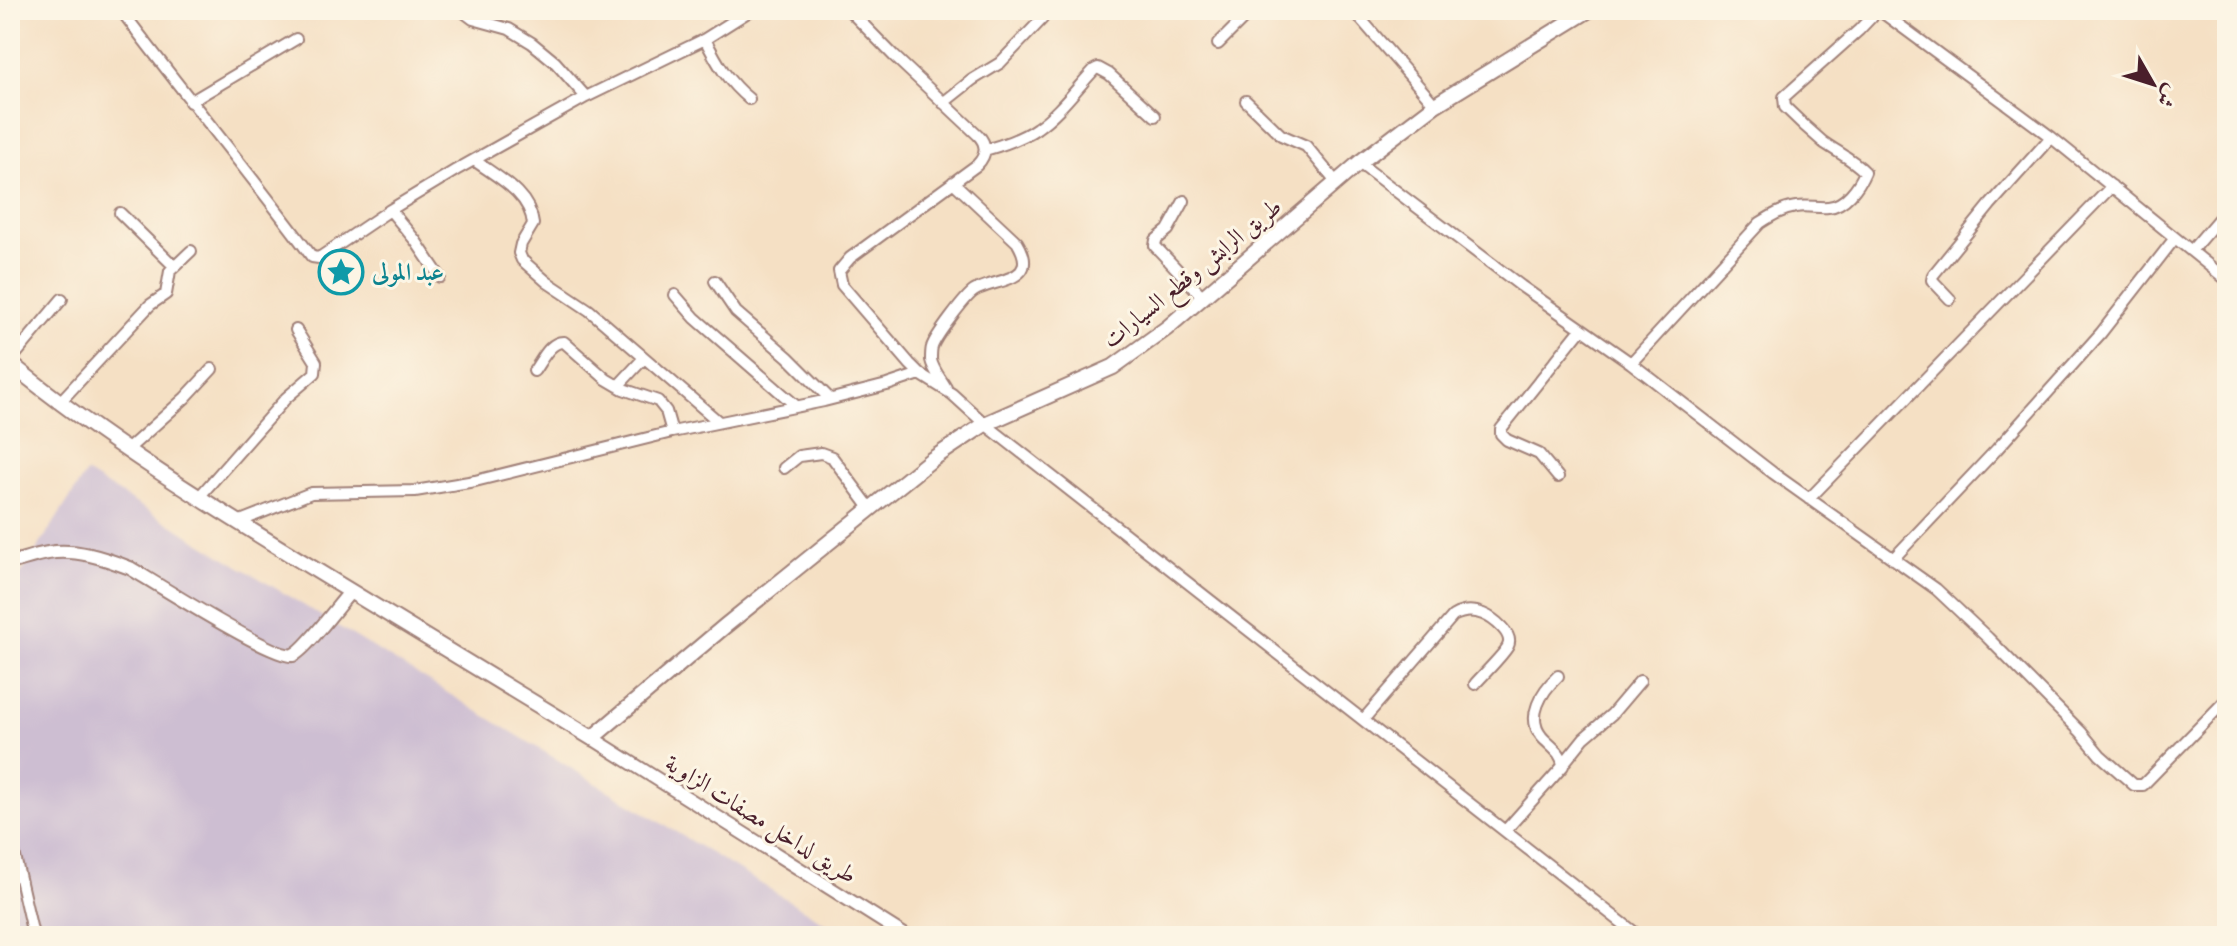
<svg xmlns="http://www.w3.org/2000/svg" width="2237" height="946" font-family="Alegreya,Amiri,serif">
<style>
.industrial{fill:#cdbed2}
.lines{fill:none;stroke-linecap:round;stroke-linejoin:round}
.minor-casing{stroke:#a08078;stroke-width:14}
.tertiary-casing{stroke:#a08078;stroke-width:16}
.secondary-casing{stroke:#a08078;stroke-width:18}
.minor{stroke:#fff;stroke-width:10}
.tertiary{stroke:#fff;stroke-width:12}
.secondary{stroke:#fff;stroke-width:14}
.labels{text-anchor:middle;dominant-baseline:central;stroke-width:6;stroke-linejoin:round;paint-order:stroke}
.culture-label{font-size:24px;font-weight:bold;fill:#0d838f;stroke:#fcf5e5;text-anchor:start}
.street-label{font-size:24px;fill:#4a1f2b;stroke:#fcf5e5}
</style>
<rect width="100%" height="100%" fill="#fcf5e5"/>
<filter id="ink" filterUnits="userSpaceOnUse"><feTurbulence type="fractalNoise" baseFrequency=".0125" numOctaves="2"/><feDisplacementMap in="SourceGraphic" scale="16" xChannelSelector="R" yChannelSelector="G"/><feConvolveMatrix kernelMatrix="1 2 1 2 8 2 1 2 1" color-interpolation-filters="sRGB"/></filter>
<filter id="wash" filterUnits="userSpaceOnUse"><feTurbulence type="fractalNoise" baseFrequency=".006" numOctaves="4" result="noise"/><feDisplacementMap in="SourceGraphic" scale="32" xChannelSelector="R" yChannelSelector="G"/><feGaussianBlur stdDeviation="1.8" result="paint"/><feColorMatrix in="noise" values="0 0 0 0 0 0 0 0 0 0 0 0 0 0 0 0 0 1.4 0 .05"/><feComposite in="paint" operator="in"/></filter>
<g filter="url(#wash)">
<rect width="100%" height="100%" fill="#f5e0c4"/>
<path class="industrial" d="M86 473 847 936H10V591Z"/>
</g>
<g filter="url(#ink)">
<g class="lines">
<g class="minor-casing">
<path id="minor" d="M121 10C183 93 250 173 312 257L319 258 390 210 456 170 586 97 705 39 751 10
M461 10 473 19 509 29 532 43 555 62 586 97
M849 10 894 56 978 135C987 144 987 155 977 165L850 258 839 271 842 285 910 364 920 374 952 394 985 424 1639 936
M1353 10 1435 105
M1879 10 2051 137 2227 280
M705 39C717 63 728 82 749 99
M1218 44 1252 10
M1246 101 1281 135 1306 146 1336 182
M190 102 296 39
M943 103 972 80 1000 63 1042 19
M985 150C1003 145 1022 139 1037 128 1059 113 1076 89 1094 70L1098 68 1109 74 1155 116
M474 160C497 177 530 193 533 224L521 244 519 253 522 260 547 282 589 310 719 422
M1359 163 1521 286 1631 363 1773 473 1936 589 1988 638 2081 732 2100 755 2134 785H2143L2227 699
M1184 201 1168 230 1156 240 1155 246 1203 297
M390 210 415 240 440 277
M120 213 174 266
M2191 251 2227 209
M715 281 736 312 788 357 830 399
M675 295 695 318 795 405
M1950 299 1932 280 1933 275 1990 205 2051 137
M10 361 62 299
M1631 363 1760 223C1771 216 1782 209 1796 207 1806 205 1818 208 1828 207 1845 206 1859 186 1865 172 1854 160 1837 152 1823 142 1810 131 1797 119 1785 107L1784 97 1859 30 1878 10
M534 371C542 360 550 341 564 342L606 379 623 389 658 401 666 411 672 432
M618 386 644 358
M946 388C941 379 933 370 931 360 931 357 931 350 932 347 935 337 965 297 974 291 995 278 1042 283 1017 242L953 182
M59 403 150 305 166 294 170 271 191 251
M126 451 185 398 212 369
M784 468 799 456 821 453 832 457 870 508
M1558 477 1539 454 1507 440 1501 434V429L1581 329
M199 497 286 398 315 373 316 362 296 330
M1809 499 2112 186
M238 522 311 493 415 491 475 481 672 432 824 401 887 385 920 374
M1893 559 1997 449 2101 333 2175 238
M1363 720 1453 616C1462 611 1473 610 1483 614 1493 618 1514 634 1508 646 1506 652 1481 677 1475 684
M1564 763 1584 738 1612 714 1640 681
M1505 831 1563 766C1563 753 1550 746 1542 737 1525 717 1542 691 1558 676
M10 835 33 935"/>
</g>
<g class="tertiary-casing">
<path id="tertiary" d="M10 563C22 560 35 555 48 553 75 548 104 558 130 568 152 581 276 660 293 655 305 651 340 603 351 591
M592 738 906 936"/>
</g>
<g class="secondary-casing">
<path id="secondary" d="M10 363C110 445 221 512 332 580 419 632 505 686 592 738L725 626 931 460 985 424 1113 367 1167 328 1359 163 1435 105 1589 10"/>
</g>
<use href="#minor" class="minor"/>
<use href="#tertiary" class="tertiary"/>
<use href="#secondary" class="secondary"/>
</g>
</g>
<defs>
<g id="sight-ring" transform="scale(2.3)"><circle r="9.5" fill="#fcf5e5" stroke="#0f9aa8" stroke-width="1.5"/><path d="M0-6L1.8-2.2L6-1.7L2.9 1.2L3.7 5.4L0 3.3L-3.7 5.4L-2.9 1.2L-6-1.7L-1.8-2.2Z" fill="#0f9aa8"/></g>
</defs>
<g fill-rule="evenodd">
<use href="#sight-ring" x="341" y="272"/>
</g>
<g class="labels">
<g class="culture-label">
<text x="372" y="272">عبد المولى</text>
</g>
<g class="street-label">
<text transform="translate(1192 273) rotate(-39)">طريق الرابش وقطع السيارات</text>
<text transform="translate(761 819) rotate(32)">طريق لداخل مصفات الزاوية</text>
</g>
</g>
<rect width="2237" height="946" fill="none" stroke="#fcf5e5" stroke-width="40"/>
<g transform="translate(2153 84) rotate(129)" stroke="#fcf5e5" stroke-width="6" paint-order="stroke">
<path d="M0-6L14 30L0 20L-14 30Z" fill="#4a1f2b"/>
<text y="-12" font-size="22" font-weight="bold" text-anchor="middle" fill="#4a1f2b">ش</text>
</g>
</svg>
